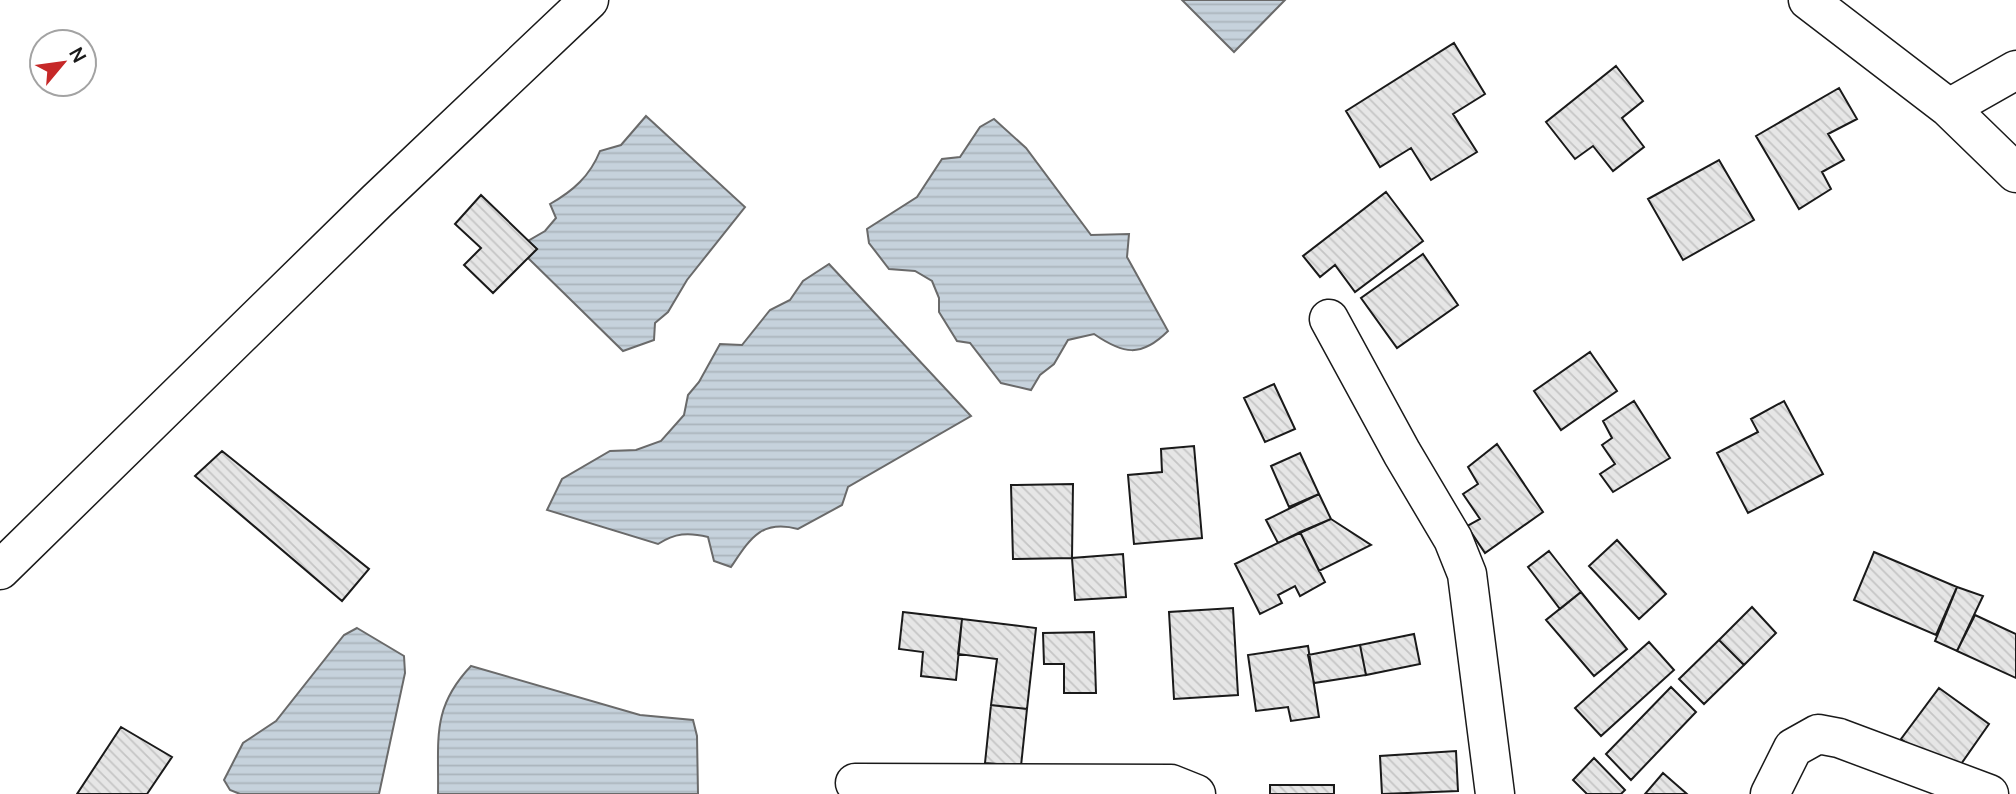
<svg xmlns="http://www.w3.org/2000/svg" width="2016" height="794" font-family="Manrope,sans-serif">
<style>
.water{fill:url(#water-rules);stroke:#6a6a6a;stroke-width:2}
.building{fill:url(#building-back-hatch);stroke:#1a1a1a;stroke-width:2}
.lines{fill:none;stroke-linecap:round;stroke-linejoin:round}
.minor-casing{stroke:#1a1a1a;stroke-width:41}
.minor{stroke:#fff;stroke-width:38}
</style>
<defs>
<pattern id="water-rules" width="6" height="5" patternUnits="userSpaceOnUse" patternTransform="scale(1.75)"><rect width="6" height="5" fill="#c6d2dc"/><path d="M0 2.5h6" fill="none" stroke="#aab4bc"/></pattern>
<pattern id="building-back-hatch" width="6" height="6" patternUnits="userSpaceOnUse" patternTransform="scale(1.75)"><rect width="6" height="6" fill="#e6e6e6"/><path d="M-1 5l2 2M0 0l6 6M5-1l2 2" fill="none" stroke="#c5c5c5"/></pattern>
</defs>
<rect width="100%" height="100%" fill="#fff"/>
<path class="water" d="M1182 0H1285L1234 52Z
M646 116 745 207 687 280 668 312 655 323 654 340 623 351 528 258 537 249 528 241 545 231 556 218 550 204C573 191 590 176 600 151L621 145Z
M994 119 1026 148 1091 235 1129 234 1127 257 1168 331C1141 358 1123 354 1094 334L1068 340 1054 364 1040 375 1031 390 1001 383 970 343 957 341 939 312V298L932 281 915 271 889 269 869 243 867 229 917 197 942 159 960 157 980 127Z
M829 264 971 416 848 487 842 505 798 529C761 519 750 539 731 567L714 561 708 537C688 532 675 533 658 544L547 510 562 479 610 451 636 450 661 441 684 415 688 395 699 382 720 344 742 345 770 310 790 300 803 281Z
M357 628 404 656 405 673 379 794H240L230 790 224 780 243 743 276 721 344 635Z
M471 666 640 715 693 720 697 736 698 794H438C439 739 431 708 471 666Z"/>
<path class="building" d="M1454 43 1485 94 1453 114 1477 152 1431 180 1411 148 1380 167 1346 111Z
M1616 66 1643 101 1622 118 1644 147 1613 171 1593 146 1575 159 1546 122Z
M1839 88 1857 119 1828 134 1844 160 1822 172 1831 189 1799 209 1756 136Z
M1719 160 1754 220 1683 260 1648 199Z
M1386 192 1423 241 1355 292 1335 265 1320 277 1303 256Z
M481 195 537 249 493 293 464 265 481 248 455 224Z
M1423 254 1458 305 1397 348 1361 298Z
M1590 352 1617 391 1561 430 1534 391Z
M1274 384 1295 429 1265 442 1244 398Z
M1634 401 1670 458 1613 492 1600 474 1615 464 1602 445 1612 438 1603 421Z
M1784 401 1823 474 1748 513 1717 453 1758 432 1751 419Z
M1497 444 1543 512 1485 553 1467 526 1480 519 1463 494 1478 484 1468 467Z
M1194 446 1202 538 1134 544 1128 475 1162 472 1161 449Z
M222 451 369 569 342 601 195 476Z
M1300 453 1319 494 1289 507 1271 466Z
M1073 484 1072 558 1013 559 1011 485Z
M1319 494 1331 519 1278 543 1266 520Z
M1331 519 1371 545 1319 571 1300 532Z
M1300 532 1325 582 1300 596 1295 586 1278 595 1282 603 1260 614 1235 564Z
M1617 540 1666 594 1639 619 1589 566Z
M1549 551 1581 592 1560 609 1528 567Z
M1874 552 1957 587 1936 635 1854 600Z
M1123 554 1126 597 1075 600 1072 558Z
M1957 587 1983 596 1957 651 1935 641Z
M1581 592 1627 649 1594 676 1546 620Z
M1752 607 1776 633 1744 665 1719 640Z
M1233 608 1238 695 1174 699 1169 612Z
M903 612 962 619 956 680 921 676 923 652 899 649Z
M1975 615 2016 634V678L1957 651Z
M962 619 1036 628 1027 709 991 705 997 659 958 654Z
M1094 632 1096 693H1064V664H1044L1043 633Z
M1414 634 1420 664 1366 675 1360 645Z
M1719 640 1744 665 1704 704 1679 679Z
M1649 642 1674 670 1601 736 1575 708Z
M1360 645 1366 675 1314 683 1308 655Z
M1308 646 1319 717 1291 721 1288 707 1256 711 1248 655Z
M1671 687 1696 712 1631 780 1606 754Z
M1939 688 1989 724 1952 777 1901 739Z
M991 705 1027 709 1021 766 985 763Z
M121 727 172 757 147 794H77Z
M1456 751 1458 791 1382 794 1380 756Z
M1594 758 1625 790 1621 794H1587L1573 780Z
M1663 773 1687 794H1645Z
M1270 785H1334V794H1270Z"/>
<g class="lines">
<g class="minor-casing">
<path id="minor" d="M1808 0 1949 108 2016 173
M1949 108 2016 70
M1329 319 1402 453 1453 539 1467 574 1495 794
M0 570 377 201 589 0
M855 783 1171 784 1196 794
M1770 794 1793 748 1818 734 1839 738 1989 794"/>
</g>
<use href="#minor" class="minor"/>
</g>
<g transform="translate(63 63) rotate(61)"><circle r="33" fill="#ffffff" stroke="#a3a3a3" stroke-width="2"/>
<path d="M0-5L12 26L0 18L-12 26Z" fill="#c62828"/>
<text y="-10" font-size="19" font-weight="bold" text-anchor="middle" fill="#1a1a1a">N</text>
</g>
</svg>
